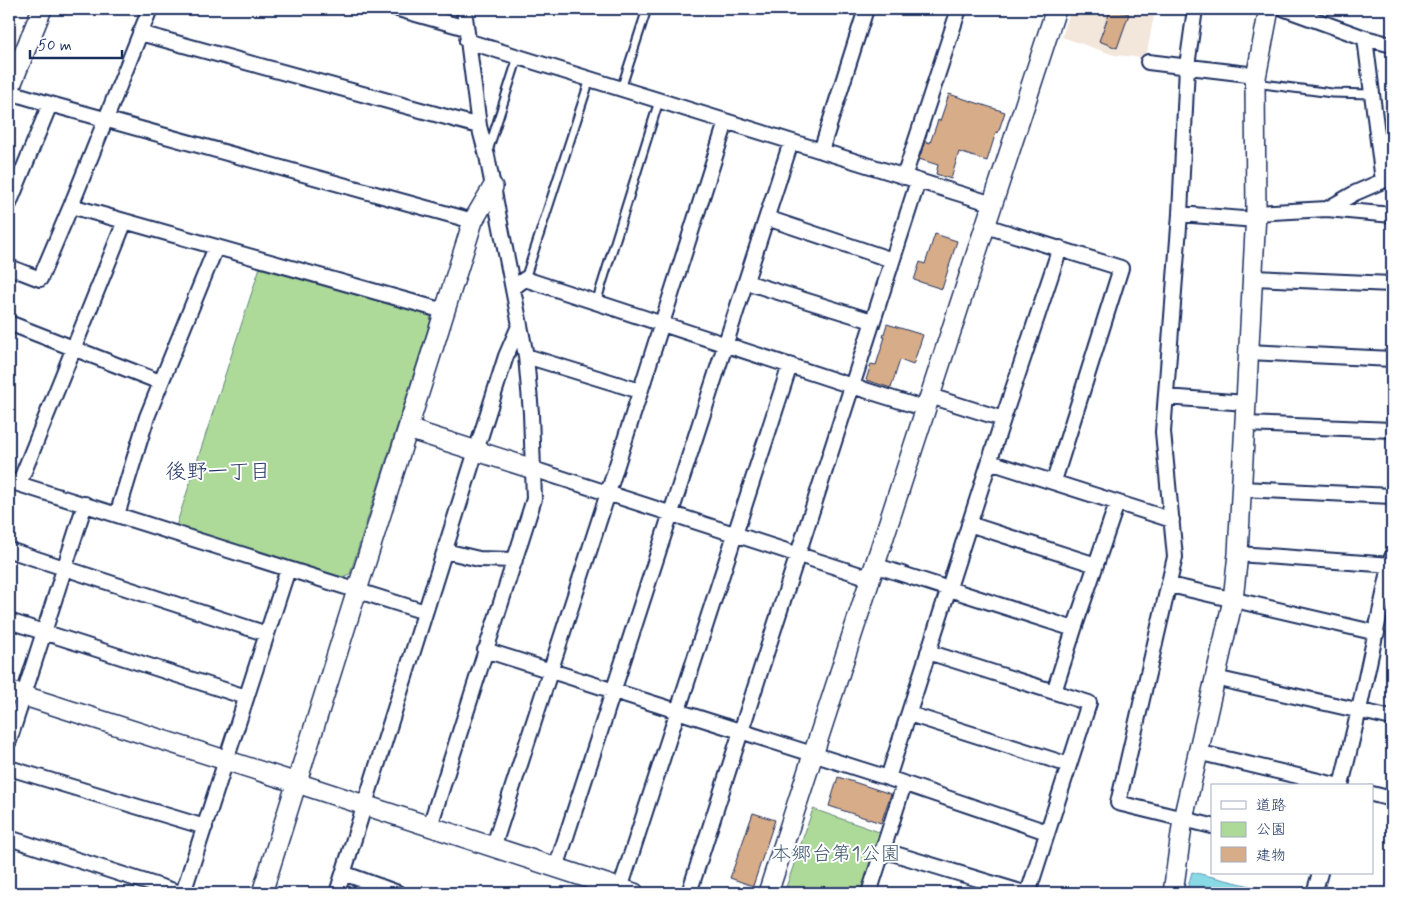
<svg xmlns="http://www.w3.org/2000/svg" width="1401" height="902" font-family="Mynerve,'Klee One',sans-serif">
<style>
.built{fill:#f3e6db}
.green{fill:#adda99;stroke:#64847c}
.water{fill:#8adae6;stroke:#5e96b0}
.building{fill:#d7ac88;stroke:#1b2f5e}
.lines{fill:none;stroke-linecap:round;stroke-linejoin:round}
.lane-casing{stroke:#1b2f5e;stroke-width:11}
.street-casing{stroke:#1b2f5e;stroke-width:18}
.secondary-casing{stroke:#1b2f5e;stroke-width:22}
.lane{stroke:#fff;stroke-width:7}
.street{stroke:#fff;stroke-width:14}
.secondary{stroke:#fff;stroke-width:19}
.labels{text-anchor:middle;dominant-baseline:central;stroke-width:4;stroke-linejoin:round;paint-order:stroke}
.park-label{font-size:20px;fill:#405a6d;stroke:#fff}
.neighbourhood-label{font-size:21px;fill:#1b2f5e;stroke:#fff}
</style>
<rect width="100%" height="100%" fill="#fff"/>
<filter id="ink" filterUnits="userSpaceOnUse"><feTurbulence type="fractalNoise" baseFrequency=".02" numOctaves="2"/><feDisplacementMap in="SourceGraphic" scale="10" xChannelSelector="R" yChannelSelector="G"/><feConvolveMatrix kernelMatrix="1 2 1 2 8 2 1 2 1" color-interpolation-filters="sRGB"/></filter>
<g filter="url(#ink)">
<path class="built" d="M1071 9H1155L1146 58 1114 55 1062 37Z"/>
<path class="green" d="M261 264 427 311 431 319 350 574 342 577 176 526Z
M813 809 882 833 861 893H841L822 886 820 893H784Z"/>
<path class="water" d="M1192 872 1280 893H1186Z"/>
<path class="building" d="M1111 9 1129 14 1117 48 1099 41Z
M949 94 1005 112 998 133 996 132 987 161 959 152 951 179 936 174 938 165 919 159 925 141 930 143 938 120 940 121Z
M935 234 957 241 942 289 914 280 920 262 925 264Z
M887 324 923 335 913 365 900 360 891 388 866 380 871 364 876 365 885 337H883Z
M838 777 891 794 881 823 829 806Z
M753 813 775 820 753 886 730 878Z"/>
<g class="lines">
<g class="lane-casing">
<path id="lane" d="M1255 83 1332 93 1371 94
M621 89 647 9
M488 151 518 57
M525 279 590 79
M596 303 659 101"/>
</g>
<g class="street-casing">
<path id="street" d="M398 9 466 28
M1195 9 1187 66 1180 214 1163 432 1175 557 1118 803 1212 826
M1285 9 1365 38 1392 45
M140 33 479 126
M1365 38 1383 181
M467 41 993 204
M1148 62 1256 75
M9 92 50 104 473 221
M821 151 866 9
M904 177 959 9
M9 204 50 104
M71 206 444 311
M1327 209 1392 215
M1256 213 1327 209 1355 193 1392 177
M1180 214 1256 220
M767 218 892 260
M986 226 1121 268 1054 481
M9 267 40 279 71 206 150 9
M1253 278 1392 284
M746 282 872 321
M513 288 525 279 852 386 926 409
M9 323 160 382
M1249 352 1392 359
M526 356 640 391
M930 396 1003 419
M1166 397 1246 403
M1245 424 1392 430
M990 462 1172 520
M533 469 870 578
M9 481 425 612
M19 484 125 221
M1241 489 1392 496
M117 515 147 417 216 247
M969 524 1096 565
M9 550 267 634
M445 551 479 559 515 560
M1238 554 1392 565
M874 565 1074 629
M1170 585 1377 633
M9 621 246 697
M485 650 888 778 1047 832
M928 652 1089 703 1028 893
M1215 678 1392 718
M1054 692 1074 629 1117 503
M909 714 1069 765
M9 741 85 504
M1197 752 1340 786
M9 768 205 827
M888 778 1003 419 1060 248
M1341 786 1359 710 1392 557
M1372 794 1392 799
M430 826 534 499 531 413 526 356 487 156 479 126 464 9
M9 838 180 893
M493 848 608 493 726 122
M882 850 1024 893
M556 868 791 142
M343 873 398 893
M620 889 790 365
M183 893 288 569
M337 893 476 451 506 356 519 326
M689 893 918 181
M869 893 904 784
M1314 893 1320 873"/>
</g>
<g class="secondary-casing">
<path id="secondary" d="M9 90 42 9
M408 429 533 469
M9 691 297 783 634 893
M262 893 473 221 493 187
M768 893 1056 9
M1173 893 1183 819 1233 600 1238 554 1256 213 1255 83 1269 9"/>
</g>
<use href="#lane" class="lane"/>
<use href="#street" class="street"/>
<use href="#secondary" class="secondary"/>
</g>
</g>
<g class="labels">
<g class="park-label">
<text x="836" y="854">本郷台第1公園</text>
</g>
<g class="neighbourhood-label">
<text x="218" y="472">後野一丁目</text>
</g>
</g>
<rect width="1401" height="902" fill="none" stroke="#fff" stroke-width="30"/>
<rect x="15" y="15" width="1371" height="872" fill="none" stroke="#1b2f5e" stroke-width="2" filter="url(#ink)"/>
<rect x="1211" y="784" width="162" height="90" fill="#ffffff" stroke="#a4acbf"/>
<rect x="1221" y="801" width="25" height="8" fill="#ffffff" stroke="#a4acbf"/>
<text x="1256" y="810" font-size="15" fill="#1b2f5e">道路</text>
<rect x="1221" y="822" width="25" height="15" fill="#adda99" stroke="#a4acbf"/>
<text x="1256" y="834" font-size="15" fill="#1b2f5e">公園</text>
<rect x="1221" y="847" width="25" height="15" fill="#d7ac88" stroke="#a4acbf"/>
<text x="1256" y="860" font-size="15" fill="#1b2f5e">建物</text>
<path d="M30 50v8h92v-8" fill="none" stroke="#1b2f5e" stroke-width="2.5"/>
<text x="38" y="50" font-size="15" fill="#1b2f5e" stroke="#ffffff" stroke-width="4" paint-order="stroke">50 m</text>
</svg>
